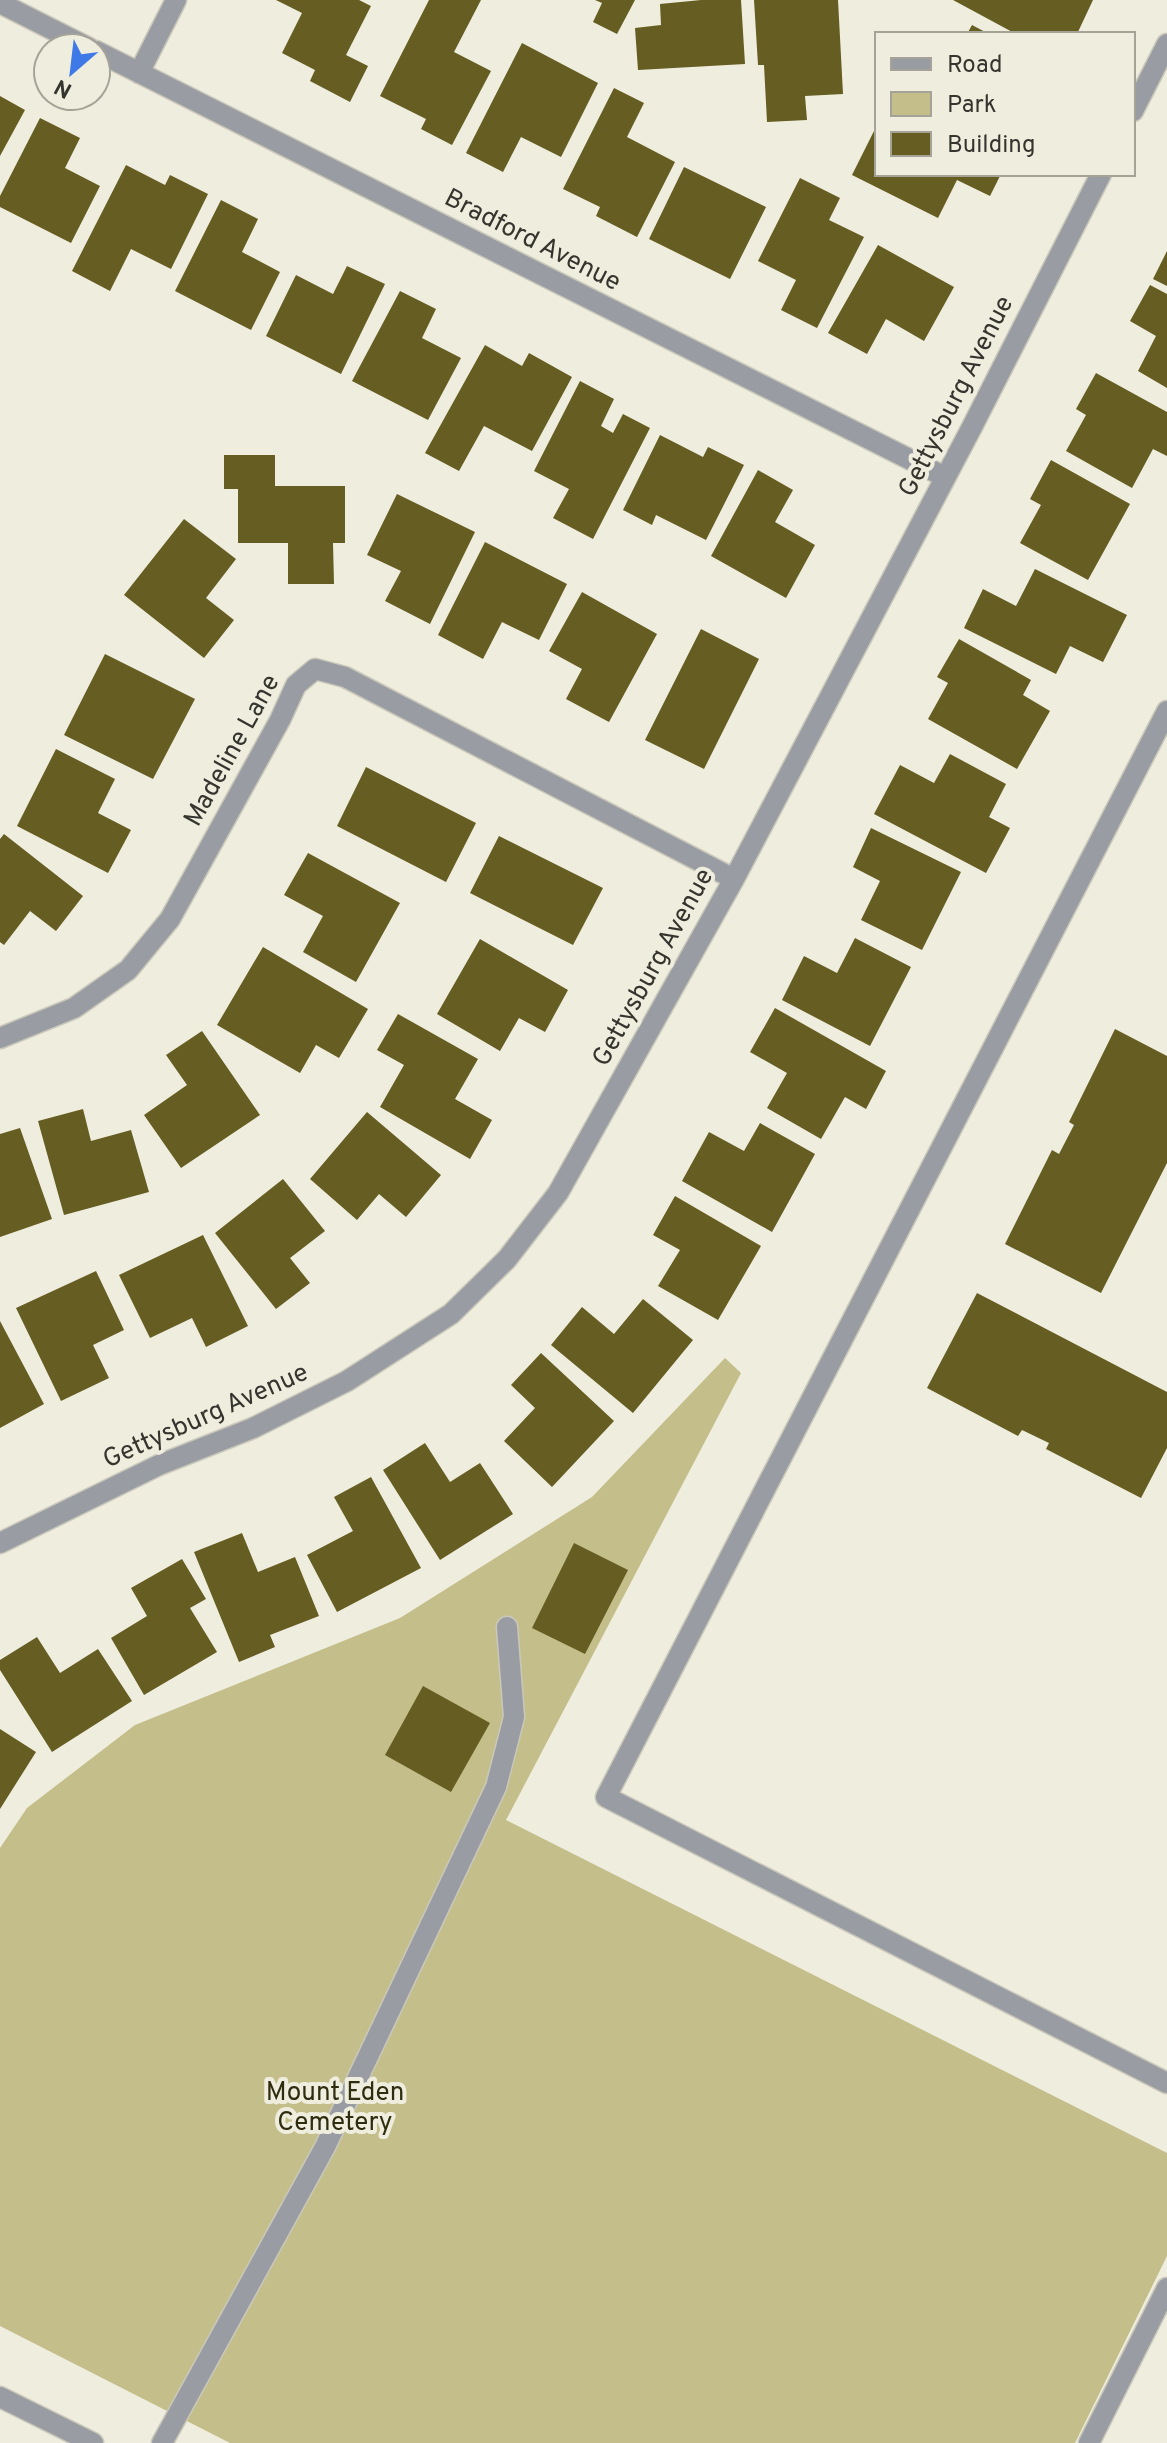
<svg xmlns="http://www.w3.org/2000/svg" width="1167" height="2443" font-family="Overpass,sans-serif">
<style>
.green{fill:#c4be8a}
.building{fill:#655d22}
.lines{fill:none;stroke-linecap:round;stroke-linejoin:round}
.minor-casing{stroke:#cac8ba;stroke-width:23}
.minor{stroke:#999da3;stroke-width:20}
.labels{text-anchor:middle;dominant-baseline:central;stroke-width:8;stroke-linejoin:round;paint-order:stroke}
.street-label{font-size:26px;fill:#35342e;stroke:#efeddd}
.park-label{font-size:26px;fill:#2f2c10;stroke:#efeddd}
</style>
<rect width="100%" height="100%" fill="#efeddd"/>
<path class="green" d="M725 1358 741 1373 506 1820 1167 2153V2256L1075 2443H230L0 2326V1848L27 1808 135 1725 400 1618 592 1497Z"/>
<path class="building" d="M276 0H359L371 6 346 55 368 66 350 102 310 81 315 70 282 53 302 13Z
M429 0H481L454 52 491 71 452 145 421 129 426 119 380 96Z
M595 0H635L617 34 593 22 602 3Z
M701 0H741L745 64 638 70 635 28 661 25 660 4Z
M754 0H838L843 94 805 96 807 120 767 122 764 65H758Z
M953 0H1093L1077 34H1016Z
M972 25 989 34H967Z
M522 43 598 83 561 157 521 137 503 172 466 153Z
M614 88 644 103 627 137 675 162 637 237 596 216 600 207 563 189Z
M0 96 25 110 0 156Z
M40 118 80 138 65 168 100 186 71 243 0 207V196Z
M874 131 877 132V174H1001L990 196 957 180 938 218 852 175Z
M126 165 165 185 170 175 208 194 171 269 131 249 110 291 72 271Z
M684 167 766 207 730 279 649 239Z
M800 178 840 198 829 220 864 237 817 328 781 310 796 280 758 261Z
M221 200 258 219 242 252 280 272 251 330 175 291Z
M878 245 954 287 924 341 886 319 867 354 828 333Z
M1167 251V286L1153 279Z
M347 266 385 284 341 374 266 336 296 275 333 294Z
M1150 285 1167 294V388L1138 371 1156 336 1130 321Z
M400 291 436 309 422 338 461 358 428 420 352 381Z
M485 345 522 366 529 353 572 377 532 451 484 426 459 471 425 453Z
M1096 373 1167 412V456L1153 449 1132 488 1066 451 1086 415 1076 409Z
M580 381 614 399 601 426 613 433 623 414 650 428 593 539 553 518 569 489 534 471Z
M660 435 703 457 708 447 744 465 706 540 656 515 652 525 623 510Z
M224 455H275V486H345V543H333L334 584H288V543H238V489H224Z
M1051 460 1130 504 1088 580 1020 543 1041 505 1030 499Z
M758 470 793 490 775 522 815 545 786 598 711 556Z
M397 494 475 532 430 624 385 601 401 571 367 555Z
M184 519 236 559 206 598 234 620 204 658 124 595Z
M485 542 567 584 539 640 502 622 483 659 438 635Z
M1035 569 1127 615 1103 662 1070 646 1056 674 964 628 983 589 1016 606Z
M582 592 657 634 609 722 566 699 582 669 549 651Z
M701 629 759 659 704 769 645 740Z
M959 639 1031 680 1023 695 1050 711 1017 769 928 719 948 683 937 677Z
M105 654 195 699 153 779 64 735Z
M56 749 115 779 98 813 131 830 108 873 17 826Z
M950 754 1006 784 989 817 1010 828 986 873 874 814 900 765 934 783Z
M366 767 476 823 446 882 337 826Z
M871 828 961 872 922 950 861 920 880 881 853 867Z
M4 834 83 896 56 931 30 911 4 945 0 942V839Z
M499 836 603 888 573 945 470 893Z
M308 853 400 903 356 982 303 952 323 916 284 895Z
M855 938 911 967 870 1046 782 1000 804 956 837 973Z
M480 939 568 990 545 1032 519 1018 500 1051 437 1014Z
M263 947 368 1009 339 1058 316 1045 300 1073 217 1025Z
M775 1008 886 1071 866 1109 845 1097 821 1139 767 1108 787 1073 750 1052Z
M398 1014 478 1059 455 1099 492 1120 470 1159 380 1107 404 1065 377 1050Z
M1115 1029 1167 1056V1163L1101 1293 1005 1244 1052 1150 1059 1154 1074 1125 1069 1122Z
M202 1031 260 1115 181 1168 144 1115 187 1085 166 1055Z
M83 1109 91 1141 131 1130 149 1192 64 1215 38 1121Z
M367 1112 441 1175 406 1217 379 1194 357 1220 310 1179Z
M760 1123 815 1154 772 1232 682 1181 709 1132 744 1151Z
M20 1128 52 1219 0 1237V1134Z
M283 1179 325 1231 290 1258 310 1283 276 1309 215 1233Z
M675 1196 761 1246 718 1320 658 1286 680 1250 653 1235Z
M203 1235 248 1326 206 1347 192 1318 150 1338 119 1275Z
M96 1271 124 1330 93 1345 109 1378 61 1401 16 1308Z
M977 1293 1167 1392V1448L1141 1498 1046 1449 1049 1443 1022 1430 1018 1436 927 1388Z
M643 1299 693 1340 633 1413 551 1345 582 1307 614 1334Z
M0 1321 44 1404 0 1428Z
M541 1353 614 1421 552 1487 504 1441 535 1408 511 1385Z
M425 1443 450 1482 480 1463 513 1514 440 1560 383 1470Z
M371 1477 421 1568 337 1612 307 1555 353 1531 334 1497Z
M242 1533 258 1572 295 1557 319 1616 270 1635 275 1647 239 1662 194 1552Z
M574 1543 628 1570 585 1654 532 1628Z
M182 1559 206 1599 190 1608 217 1652 144 1695 111 1638 147 1616 131 1588Z
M37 1637 60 1673 98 1649 132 1701 52 1752 0 1670V1660Z
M423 1686 490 1723 451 1792 385 1755Z
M0 1729 36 1752 0 1809Z"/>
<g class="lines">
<g class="minor-casing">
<path id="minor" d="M0 3 89 48
M96 51 945 477
M139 73 176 0
M1133 111 1167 44
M1167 711 606 1797 1167 2083
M0 1038 74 1008 128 970 170 919 280 720 296 685 315 669 345 677 734 879
M0 1543 159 1465 253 1428 347 1381 451 1314 507 1259 558 1193 734 879 972 427 1101 174
M0 2397 93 2443
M162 2443 325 2147 496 1787 514 1717 507 1627
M1089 2443 1167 2288"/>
</g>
<use href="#minor" class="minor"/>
</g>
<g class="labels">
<g class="street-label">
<text transform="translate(532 241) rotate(27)">Bradford Avenue</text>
<text transform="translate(957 397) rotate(-63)">Gettysburg Avenue</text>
<text transform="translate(233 751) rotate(-61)">Madeline Lane</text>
<text transform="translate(654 968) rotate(-61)">Gettysburg Avenue</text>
<text transform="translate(206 1417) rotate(-24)">Gettysburg Avenue</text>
</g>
<g class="park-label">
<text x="335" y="2093">Mount Eden<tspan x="335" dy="30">Cemetery</tspan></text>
</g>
</g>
<rect x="875" y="32" width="260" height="144" fill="#efeddd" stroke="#a5a397" stroke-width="2"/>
<rect x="891" y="58" width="40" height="12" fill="#999da3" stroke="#a5a397" stroke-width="2"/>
<text x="947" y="72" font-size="24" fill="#35342e">Road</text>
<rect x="891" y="92" width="40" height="24" fill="#c4be8a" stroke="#a5a397" stroke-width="2"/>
<text x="947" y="112" font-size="24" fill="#35342e">Park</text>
<rect x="891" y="132" width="40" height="24" fill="#655d22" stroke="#a5a397" stroke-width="2"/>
<text x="947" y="152" font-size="24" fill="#35342e">Building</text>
<g transform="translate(72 72) rotate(208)"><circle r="38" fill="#efeddd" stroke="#a5a397" stroke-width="2"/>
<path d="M0-6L14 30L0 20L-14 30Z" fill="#3f78e7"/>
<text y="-12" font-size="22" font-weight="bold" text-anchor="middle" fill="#35342e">N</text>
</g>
</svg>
